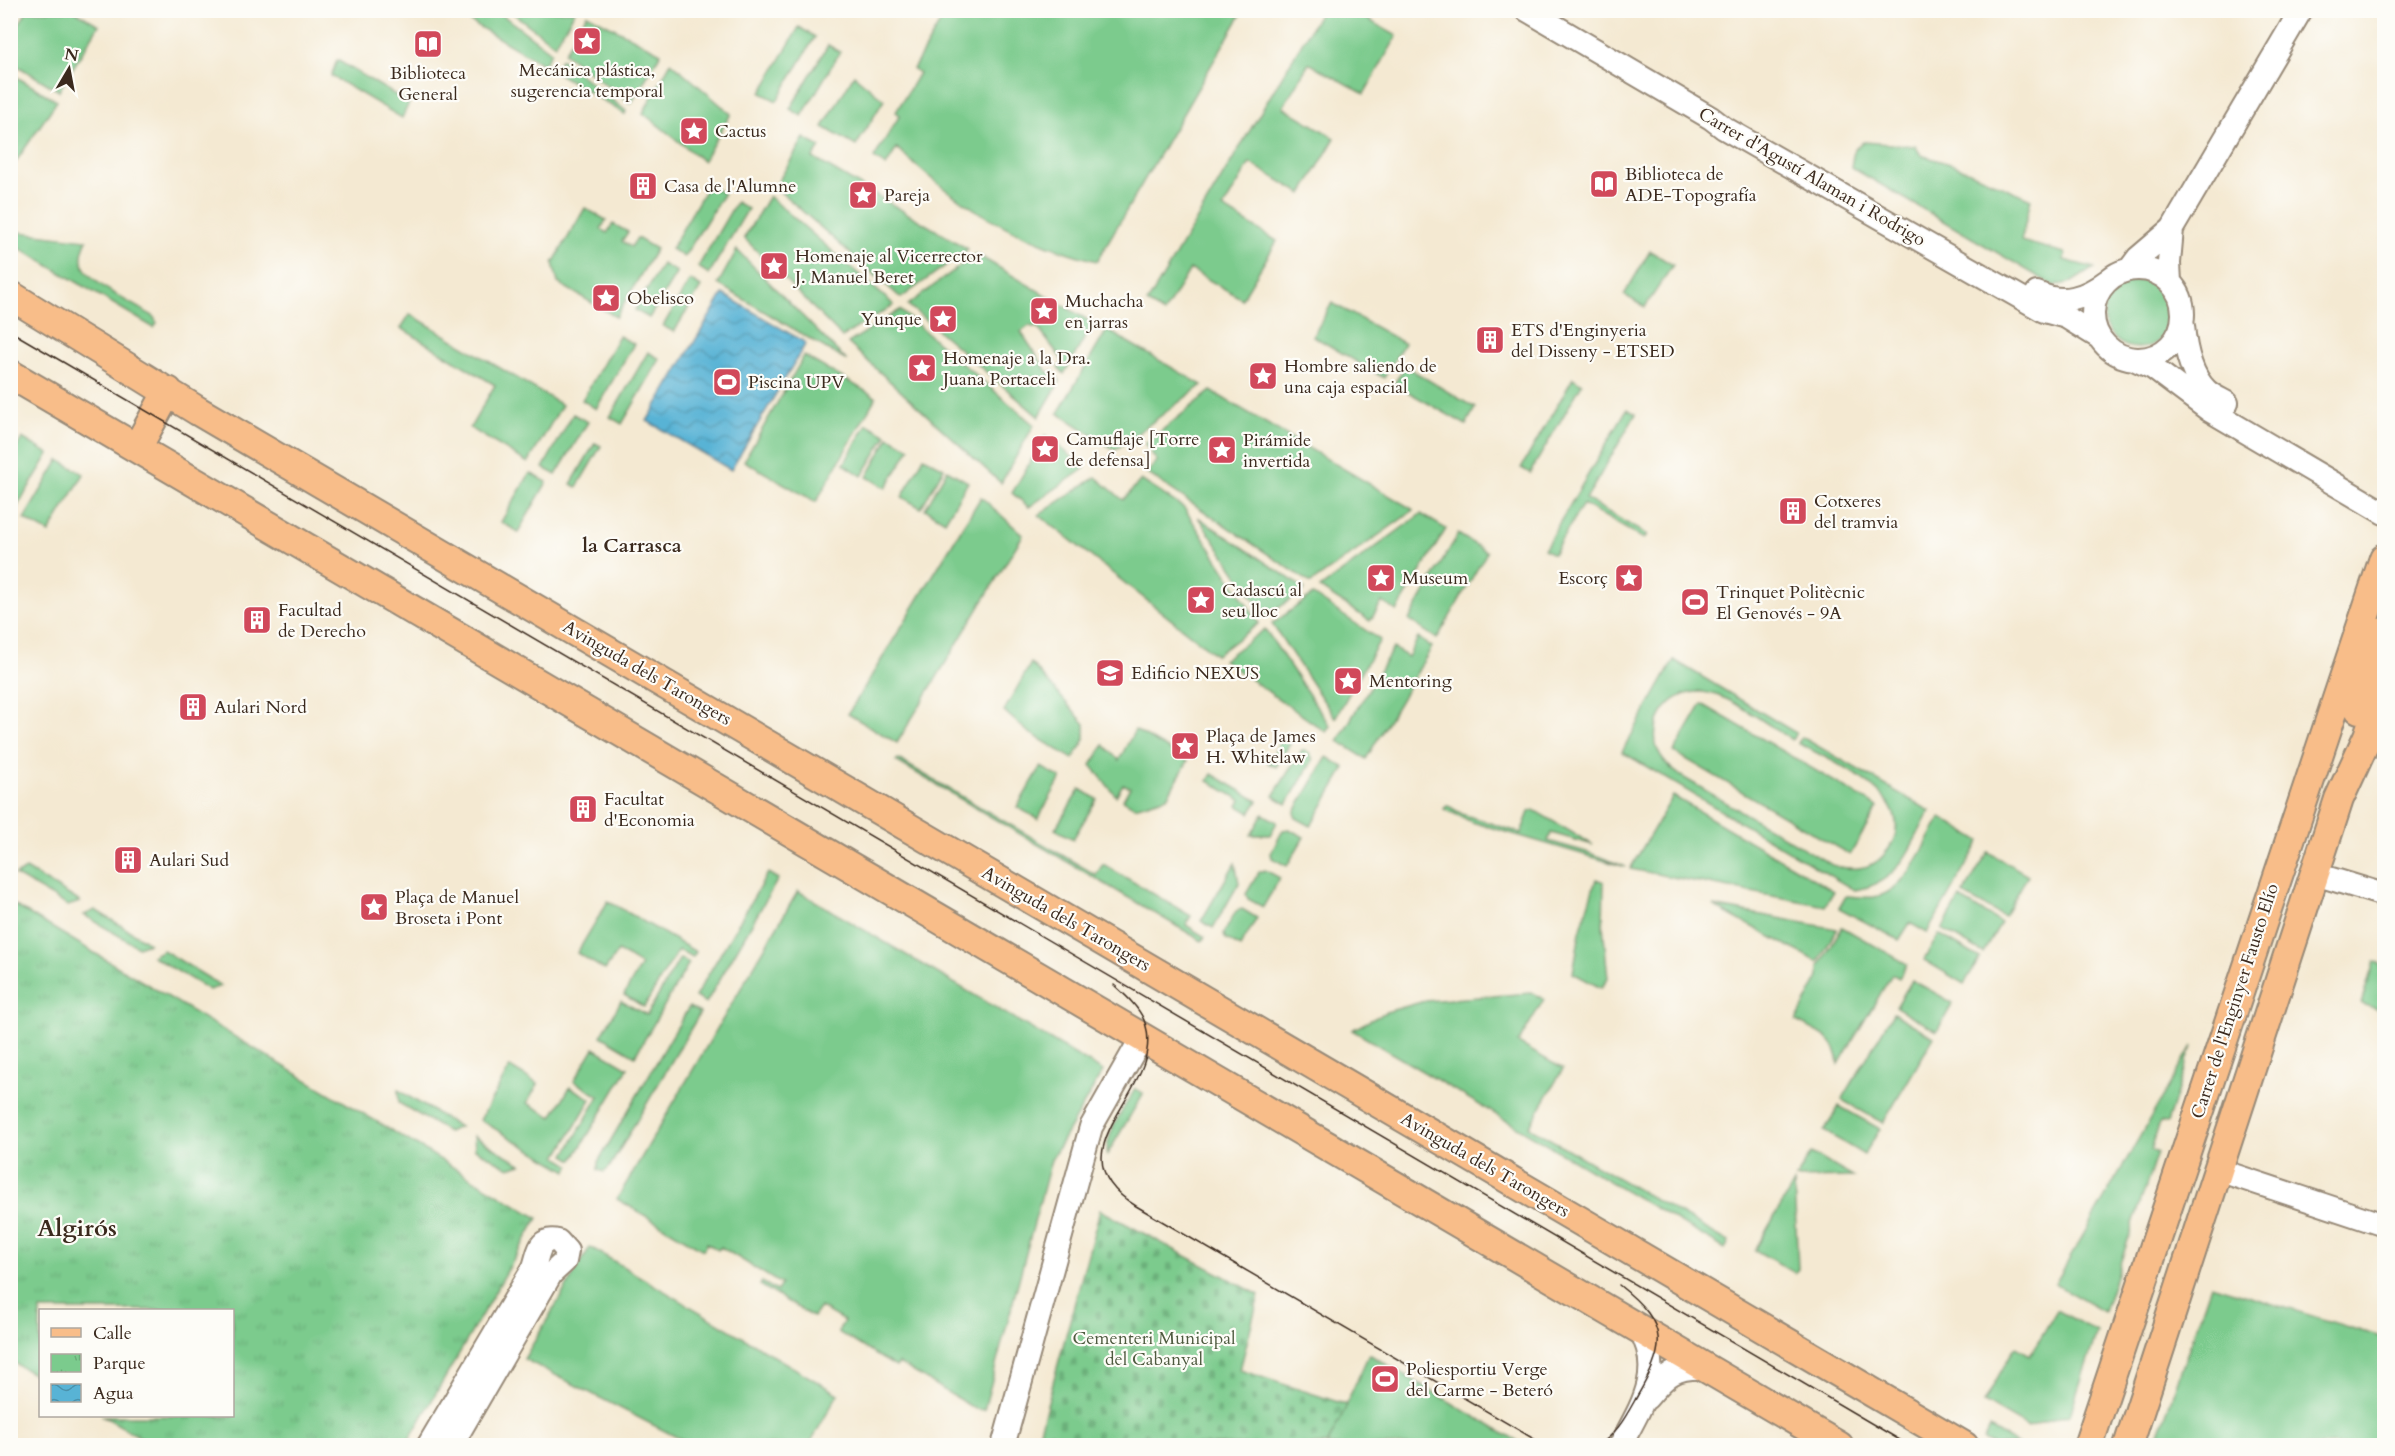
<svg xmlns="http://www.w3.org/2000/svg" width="2395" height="1456" font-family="Cardo,serif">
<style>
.green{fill:#7bcb8d;stroke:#5b7a56;stroke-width:1.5}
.cemetery{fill:url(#cemetery-stones);stroke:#5b7a56;stroke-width:1.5}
.park{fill:url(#park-tufts);stroke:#5b7a56;stroke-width:1.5}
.water{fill:url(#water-waves);stroke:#4a6e7a;stroke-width:1.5}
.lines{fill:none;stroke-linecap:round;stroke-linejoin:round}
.minor-casing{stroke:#988a78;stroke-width:26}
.major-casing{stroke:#988a78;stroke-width:32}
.minor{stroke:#fff;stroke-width:22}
.major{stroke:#f8bd89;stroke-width:28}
.tram{stroke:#3b2a1e;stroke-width:1.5}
.labels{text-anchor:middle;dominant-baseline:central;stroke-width:4.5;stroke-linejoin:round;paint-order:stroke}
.poi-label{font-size:18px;fill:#3b2a1e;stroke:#fdfcf7;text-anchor:start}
.street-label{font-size:18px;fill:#3b2a1e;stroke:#fdfcf7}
.park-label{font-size:18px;fill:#4e5a3f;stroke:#fdfcf7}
.neighbourhood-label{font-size:20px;font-weight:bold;fill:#3b2a1e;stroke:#fdfcf7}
.district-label{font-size:24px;font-weight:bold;fill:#3b2a1e;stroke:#fdfcf7}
</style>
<defs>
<pattern id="cemetery-stones" width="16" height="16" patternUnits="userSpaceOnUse" patternTransform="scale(1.5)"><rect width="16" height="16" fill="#7bcb8d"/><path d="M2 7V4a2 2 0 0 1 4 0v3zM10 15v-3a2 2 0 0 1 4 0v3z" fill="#6bae79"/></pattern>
<pattern id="park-tufts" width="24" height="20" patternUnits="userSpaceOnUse" patternTransform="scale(1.5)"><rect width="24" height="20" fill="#7bcb8d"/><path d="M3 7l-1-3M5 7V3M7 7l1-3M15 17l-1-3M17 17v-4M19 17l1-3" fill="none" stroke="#6bae79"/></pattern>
<pattern id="water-waves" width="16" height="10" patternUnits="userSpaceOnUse" patternTransform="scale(1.5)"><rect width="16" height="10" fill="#58b3d5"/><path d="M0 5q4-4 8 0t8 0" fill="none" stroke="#4a92ac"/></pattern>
</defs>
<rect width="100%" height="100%" fill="#fdfcf7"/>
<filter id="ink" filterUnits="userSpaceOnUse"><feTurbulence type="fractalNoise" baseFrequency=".0167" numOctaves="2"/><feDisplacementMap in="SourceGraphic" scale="12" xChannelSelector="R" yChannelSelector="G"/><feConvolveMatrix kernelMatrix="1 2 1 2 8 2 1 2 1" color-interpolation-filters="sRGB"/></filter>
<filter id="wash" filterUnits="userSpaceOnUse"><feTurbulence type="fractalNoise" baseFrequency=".008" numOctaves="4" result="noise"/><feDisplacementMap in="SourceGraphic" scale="24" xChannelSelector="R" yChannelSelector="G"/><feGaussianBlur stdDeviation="1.35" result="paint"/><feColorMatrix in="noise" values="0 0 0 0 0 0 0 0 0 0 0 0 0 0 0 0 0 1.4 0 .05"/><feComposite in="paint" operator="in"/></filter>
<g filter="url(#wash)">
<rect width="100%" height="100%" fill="#f4e9d2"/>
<path class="green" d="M478 10 497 11 551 52 544 65 471 22Z
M27 11H75L99 25 59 91 11 62V37Z
M510 11H575L555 45Z
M947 11V10L1243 11 1097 261C1021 242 953 203 897 148L886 166 874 158 900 115 896 112 919 73 913 69Z
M1321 11H1353L1397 36 1364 94 1309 63 1283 107 1335 138 1302 194 1250 163 1223 208 1277 241 1242 299 1190 269 1164 313 1147 303Z
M587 14 661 53 631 104 564 53Z
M799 27 815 37 777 101 761 93Z
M828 45 840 52 802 116 790 109Z
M561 59 626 111 625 114 554 71Z
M337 60 409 103 402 118 331 76Z
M671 62 731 114 703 161 643 113Z
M10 73 57 101 13 166 10 164Z
M854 75 884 100 856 146 823 127Z
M804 138 820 147 813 158 968 249 901 298 775 187Z
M1864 142 1915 146 1921 155 1956 166 2031 199 2021 241 2065 253 2064 260 2094 268 2072 282 2054 286 1851 167C1853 156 1853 146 1864 142Z
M708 185 724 193 684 257 671 249Z
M769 196 894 305 842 337 744 238Z
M736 202 748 209 709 274 698 267Z
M585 208 606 220 601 229 607 233 613 224 628 232 622 241 631 247 637 238 656 249 616 317 558 283 553 263Z
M11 231 87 240C83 248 79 258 84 267 94 286 135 305 153 316L157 323 154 328 11 243Z
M737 250 847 361 718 284Z
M1650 251 1673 265 1645 307 1624 295Z
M976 254 1093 323 1064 374 1058 367 1064 362 1038 328 1029 326 1021 332 1048 373 1052 371 1060 381 1039 417 908 305Z
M662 264 677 272 649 318 635 310Z
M2104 314a34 34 0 1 1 68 0a34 34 0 1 1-68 0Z
M690 280 701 287 674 332 663 326Z
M1332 303 1404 343 1384 378 1313 336Z
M900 310 1034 425 1001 483 848 343Z
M410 314 562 405 528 463 470 428 495 385 401 328Z
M1107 330 1202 385 1115 450 1058 413Z
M619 336 634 344 596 409 582 400Z
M648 352 660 359 622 424 610 417Z
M804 356 876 397 816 502 744 461Z
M1405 366 1475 408 1466 425 1394 384Z
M1573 378 1582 384 1530 473 1521 468Z
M1211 391 1414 510 1311 583 1147 473 1157 461 1145 444Z
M1627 409 1636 414 1586 499 1647 535 1644 539 1583 504 1553 554 1544 549Z
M573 414 588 422 556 475 543 468Z
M867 424 887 435 862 476 844 464Z
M1046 435 1085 468 1029 507 1012 493Z
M889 437 910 448 886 488 867 477Z
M22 438 49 454 14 512 11 510V458Z
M595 443 601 446 577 487 571 484Z
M924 457 944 468 921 508 902 497Z
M59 460 84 474 49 533 24 519Z
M947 470 968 482 945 521 925 509Z
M530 473 547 482 518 532 501 522Z
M1096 477 1123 500 1141 480 1184 508 1259 623 1216 655 1039 515Z
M981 497 1023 535 897 743 848 714Z
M1421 514 1446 529 1397 611 1382 602 1370 621 1320 588Z
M1198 517 1305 589 1266 617Z
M1458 534 1487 552 1437 639 1409 620Z
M1313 595 1380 640 1335 718 1272 624Z
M1265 629 1330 726 1326 732 1223 660Z
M1418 638 1432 647 1366 759 1338 741 1393 648 1408 657Z
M1674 660 1796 733 1792 740C1767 725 1730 694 1702 692 1668 690 1644 727 1661 757 1666 765 1674 771 1681 776L1832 865C1849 870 1870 871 1883 856 1932 802 1834 763 1798 743L1802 737 1930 811C1909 848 1900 884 1854 890L1622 752Z
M1031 663 1085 724V739L1073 759 1028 732 1004 711Z
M1702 704 1878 807 1850 855 1674 752Z
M1135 730 1188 761 1167 797 1135 807 1123 800 1130 787 1123 784 1116 796 1091 765 1104 745 1119 760Z
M1284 735 1292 740 1276 767 1268 763Z
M1302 750 1310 753 1313 760 1287 804 1273 796Z
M1327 757 1345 768 1311 826 1296 818 1294 813Z
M898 759 1096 875 1103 864 1191 916 1186 925 1205 937 1202 941 896 761Z
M1041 767 1061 778 1038 819 1017 807Z
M1212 774 1258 801 1250 813 1238 806 1241 800 1208 781Z
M1080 789 1097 799 1073 839 1055 829Z
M1673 796 1834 891 1825 906 1630 869Z
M1447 805 1462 814 1521 833 1529 812 1534 810 1593 845 1551 833 1548 841 1590 853 1626 867 1472 822 1444 809Z
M1263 814 1277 822 1270 835H1251Z
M1941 817 1980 841 1927 933 1910 923 1899 940 1839 908 1846 896C1855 896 1865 898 1874 897 1907 892 1926 842 1941 817Z
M1289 829 1304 837 1287 866 1272 858 1271 853 1283 830Z
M1988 852 2028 875 2004 917 1963 894Z
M1235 863 1239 883 1213 928 1201 921Z
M26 869 74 898 80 902 68 906 15 875Z
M1265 870 1280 878 1263 907 1248 899 1246 894 1259 872Z
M768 873 778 879 706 1003 695 997Z
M1596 879 1604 882 1603 925 1608 979 1601 988 1573 973 1580 932Z
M798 891 1103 1071 1051 1160 984 1410 975 1409 899 1363 896 1367 838 1332 844 1321 820 1307 813 1317 760 1285 762 1282 777 1291 781 1284 721 1247 718 1250 707 1243 703 1250 617 1199Z
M1960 898 2001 923 1983 953 1942 929Z
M608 901 696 952 693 957 678 950 644 1007 624 995 641 965 618 951 605 970 577 953Z
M1713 906 1837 929 1818 962Z
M1242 909 1257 918 1240 947 1225 938 1224 933 1236 911Z
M95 910 143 939 149 943 138 947 84 915Z
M1842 927 1907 964 1899 978 1892 974 1839 1064C1836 1036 1819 1033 1796 1021L1819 977V966Z
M1939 934 1980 958 1964 984 1924 960Z
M163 950 215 982 221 986 209 990 152 956Z
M680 958 689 963 635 1056 601 1036 621 1001 647 1015Z
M1912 980 1953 1003 1937 1031 1896 1007Z
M1532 993 1544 999 1518 1043 1563 1069 1529 1127 1729 1242 1725 1249 1352 1030 1386 1012 1425 1001Z
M689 1007 700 1013 609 1168 604 1172 598 1170V1162Z
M1893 1013 1934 1037 1883 1123 1842 1100Z
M2192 1046 2167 1123 2160 1122 2151 1150 2157 1153 2104 1312 2055 1284Z
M594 1048 628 1068 573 1160 565 1155 599 1096 574 1081Z
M510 1067 538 1084 527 1103 552 1117 570 1087 591 1099 557 1157 570 1165 567 1171 480 1120Z
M1135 1089 1143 1094 1107 1155C1106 1131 1124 1109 1135 1089Z
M398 1090 454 1124 460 1127 448 1132 399 1103Z
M1839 1106 1880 1129 1864 1155 1824 1131Z
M474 1136 521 1164 509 1168 475 1149Z
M1811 1153 1853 1177 1796 1178Z
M1794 1183 1798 1269 1795 1273 1755 1250Z
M590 1247 838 1394 809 1445H692L524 1359Z
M2211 1285 2381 1337 2384 1326V1445H2155Z
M2057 1310 2097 1332 2070 1414 2027 1427 1984 1402 2013 1350 2016 1347 2030 1355Z
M1369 1354 1523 1445 1327 1446Z
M1990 1428 2018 1445H2019H1994L1983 1440Z"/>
<path class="cemetery" d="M1100 1210 1259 1295 1240 1370 1347 1405 1327 1445H1036Z"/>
<path class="park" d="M11 903 538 1218 406 1445H154L103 1416H232V1310H40V1378L11 1361Z
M2374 962 2384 966V1011L2361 1004Z"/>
<path class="water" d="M723 294 806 343 731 470 647 421Z"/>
</g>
<g filter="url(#ink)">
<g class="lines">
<g class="minor-casing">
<path id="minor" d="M1527 10 1711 118 1724 128 2044 311 2066 317 2100 338
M2172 229 2301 10
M2093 314a45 45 0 1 1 90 0a45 45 0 1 1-90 0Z
M2129 270 2138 258 2172 229 2169 263 2170 282
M2037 293C2063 305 2085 298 2107 281
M2183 326C2185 347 2190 374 2206 390 2212 396 2220 399 2227 403
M2136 360 2153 368 2209 410 2384 513
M2315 874 2384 895
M2218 1170 2384 1225
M1647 1398C1666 1375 1675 1366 1706 1368
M428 1446 534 1267C539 1253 538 1237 558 1241L567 1251 565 1261 551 1274 451 1446
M1003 1446 1091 1127 1142 1037
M1620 1446C1640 1408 1665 1373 1640 1330"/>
</g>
<g class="major-casing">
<path id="major" d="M10 295 198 411 1964 1446
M10 374 1839 1446
M137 448 168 391
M2359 709 2384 632
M2088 1446 2384 558
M2128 1446 2339 799 2368 736 2384 687"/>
</g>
<use href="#minor" class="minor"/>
<use href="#major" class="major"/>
<path class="tram" d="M10 331 1910 1446
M1114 985C1125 995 1138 1006 1144 1020 1171 1089 1044 1149 1136 1206L1546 1446
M1597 1446C1616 1435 1625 1418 1635 1400 1666 1347 1671 1326 1619 1285"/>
</g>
</g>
<defs>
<g id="sight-square" transform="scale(1.5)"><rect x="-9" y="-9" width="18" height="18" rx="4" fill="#d1495b" stroke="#fdfcf7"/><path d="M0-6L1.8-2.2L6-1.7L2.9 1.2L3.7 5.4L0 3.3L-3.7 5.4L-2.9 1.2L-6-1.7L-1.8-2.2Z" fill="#fff"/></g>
<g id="library-square" transform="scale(1.5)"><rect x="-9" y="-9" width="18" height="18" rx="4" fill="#d1495b" stroke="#fdfcf7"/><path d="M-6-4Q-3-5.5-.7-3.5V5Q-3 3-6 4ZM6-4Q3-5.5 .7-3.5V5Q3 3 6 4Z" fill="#fff"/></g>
<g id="building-square" transform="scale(1.5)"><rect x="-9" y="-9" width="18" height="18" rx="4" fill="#d1495b" stroke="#fdfcf7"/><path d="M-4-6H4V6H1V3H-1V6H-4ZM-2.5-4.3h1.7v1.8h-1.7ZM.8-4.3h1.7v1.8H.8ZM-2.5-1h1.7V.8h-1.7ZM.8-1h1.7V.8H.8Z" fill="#fff"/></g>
<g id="stadium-square" transform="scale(1.5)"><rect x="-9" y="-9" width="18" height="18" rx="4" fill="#d1495b" stroke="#fdfcf7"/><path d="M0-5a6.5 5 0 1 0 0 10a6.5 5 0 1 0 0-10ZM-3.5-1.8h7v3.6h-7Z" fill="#fff"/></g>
<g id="university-square" transform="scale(1.5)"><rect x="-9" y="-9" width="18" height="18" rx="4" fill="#d1495b" stroke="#fdfcf7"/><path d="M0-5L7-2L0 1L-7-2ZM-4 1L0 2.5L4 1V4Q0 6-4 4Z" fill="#fff"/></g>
</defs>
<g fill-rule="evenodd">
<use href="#sight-square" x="587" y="41"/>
<use href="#library-square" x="428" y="44"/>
<use href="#sight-square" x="694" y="131"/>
<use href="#library-square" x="1604" y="184"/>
<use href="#building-square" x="643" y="186"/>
<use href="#sight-square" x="863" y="195"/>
<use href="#sight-square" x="774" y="266"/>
<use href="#sight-square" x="606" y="298"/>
<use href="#sight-square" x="1044" y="311"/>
<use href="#sight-square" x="943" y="319"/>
<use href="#building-square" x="1490" y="340"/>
<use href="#sight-square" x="922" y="368"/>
<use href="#sight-square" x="1263" y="376"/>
<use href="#stadium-square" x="727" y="382"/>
<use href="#sight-square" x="1045" y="449"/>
<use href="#sight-square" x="1222" y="450"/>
<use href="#building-square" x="1793" y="511"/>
<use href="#sight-square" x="1381" y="578"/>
<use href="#sight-square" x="1629" y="578"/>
<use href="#sight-square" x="1201" y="600"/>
<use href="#stadium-square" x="1695" y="602"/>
<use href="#building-square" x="257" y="620"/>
<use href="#university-square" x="1110" y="673"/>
<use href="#sight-square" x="1348" y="681"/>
<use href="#building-square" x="193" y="707"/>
<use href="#sight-square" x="1185" y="746"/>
<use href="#building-square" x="583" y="809"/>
<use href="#building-square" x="128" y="860"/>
<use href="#sight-square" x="374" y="907"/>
<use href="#stadium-square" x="1385" y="1379"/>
</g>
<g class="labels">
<g class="poi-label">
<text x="587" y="70" text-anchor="middle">Mecánica plástica,<tspan x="587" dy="21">sugerencia temporal</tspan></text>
<text x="428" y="73" text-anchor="middle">Biblioteca<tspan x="428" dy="21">General</tspan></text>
<text x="715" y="131">Cactus</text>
<text x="1625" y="174">Biblioteca de<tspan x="1625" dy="21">ADE-Topografía</tspan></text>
<text x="664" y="186">Casa de l'Alumne</text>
<text x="884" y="195">Pareja</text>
<text x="795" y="256">Homenaje al Vicerrector<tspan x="795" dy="21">J. Manuel Beret</tspan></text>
<text x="627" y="298">Obelisco</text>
<text x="1065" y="301">Muchacha<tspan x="1065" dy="21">en jarras</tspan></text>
<text x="922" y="319" text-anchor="end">Yunque</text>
<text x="1511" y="330">ETS d'Enginyeria<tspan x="1511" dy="21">del Disseny - ETSED</tspan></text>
<text x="943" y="358">Homenaje a la Dra.<tspan x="943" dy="21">Juana Portaceli</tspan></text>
<text x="1284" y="366">Hombre saliendo de<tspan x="1284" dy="21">una caja espacial</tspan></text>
<text x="748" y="382">Piscina UPV</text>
<text x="1066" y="439">Camuflaje [Torre<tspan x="1066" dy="21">de defensa]</tspan></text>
<text x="1243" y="440">Pirámide<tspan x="1243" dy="21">invertida</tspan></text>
<text x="1814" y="501">Cotxeres<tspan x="1814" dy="21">del tramvia</tspan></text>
<text x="1402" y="578">Museum</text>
<text x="1608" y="578" text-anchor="end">Escorç</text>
<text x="1222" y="590">Cadascú al<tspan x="1222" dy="21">seu lloc</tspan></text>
<text x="1716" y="592">Trinquet Politècnic<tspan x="1716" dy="21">El Genovés - 9A</tspan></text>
<text x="278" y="610">Facultad<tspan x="278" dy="21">de Derecho</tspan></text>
<text x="1131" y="673">Edificio NEXUS</text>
<text x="1369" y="681">Mentoring</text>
<text x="214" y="707">Aulari Nord</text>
<text x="1206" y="736">Plaça de James<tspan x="1206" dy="21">H. Whitelaw</tspan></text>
<text x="604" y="799">Facultat<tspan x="604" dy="21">d'Economia</tspan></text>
<text x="149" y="860">Aulari Sud</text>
<text x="395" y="897">Plaça de Manuel<tspan x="395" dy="21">Broseta i Pont</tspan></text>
<text x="1406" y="1369">Poliesportiu Verge<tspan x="1406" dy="21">del Carme - Beteró</tspan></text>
</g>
<g class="street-label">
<text transform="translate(1812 177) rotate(30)">Carrer d'Agustí Alaman i Rodrigo</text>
<text transform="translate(647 673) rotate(30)">Avinguda dels Tarongers</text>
<text transform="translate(1066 919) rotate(30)">Avinguda dels Tarongers</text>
<text transform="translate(2235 1001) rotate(-72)">Carrer de l'Enginyer Fausto Elío</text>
<text transform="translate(1485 1165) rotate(30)">Avinguda dels Tarongers</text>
</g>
<g class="park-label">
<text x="1154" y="1338">Cementeri Municipal<tspan x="1154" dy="21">del Cabanyal</tspan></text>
</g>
<g class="neighbourhood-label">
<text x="632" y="545">la Carrasca</text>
</g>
<g class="district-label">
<text x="77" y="1228">Algirós</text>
</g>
</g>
<rect width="2395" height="1456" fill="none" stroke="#fdfcf7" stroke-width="36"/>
<rect x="39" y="1309" width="195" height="108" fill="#fdfcf7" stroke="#afa8a0" stroke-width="1.5"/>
<rect x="51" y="1328" width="30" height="9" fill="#f8bd89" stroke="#afa8a0" stroke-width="1.5"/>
<text x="93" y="1339" font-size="18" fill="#3b2a1e">Calle</text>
<rect x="51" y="1354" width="30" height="18" fill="url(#park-tufts)" stroke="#afa8a0" stroke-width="1.5"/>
<text x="93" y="1369" font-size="18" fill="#3b2a1e">Parque</text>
<rect x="51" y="1384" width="30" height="18" fill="url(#water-waves)" stroke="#afa8a0" stroke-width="1.5"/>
<text x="93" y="1399" font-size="18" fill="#3b2a1e">Agua</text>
<g transform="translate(69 69) rotate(10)" stroke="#fdfcf7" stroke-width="4.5" paint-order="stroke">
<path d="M0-4.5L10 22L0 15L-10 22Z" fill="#3b2a1e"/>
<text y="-9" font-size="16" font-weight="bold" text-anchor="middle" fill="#3b2a1e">N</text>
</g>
</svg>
